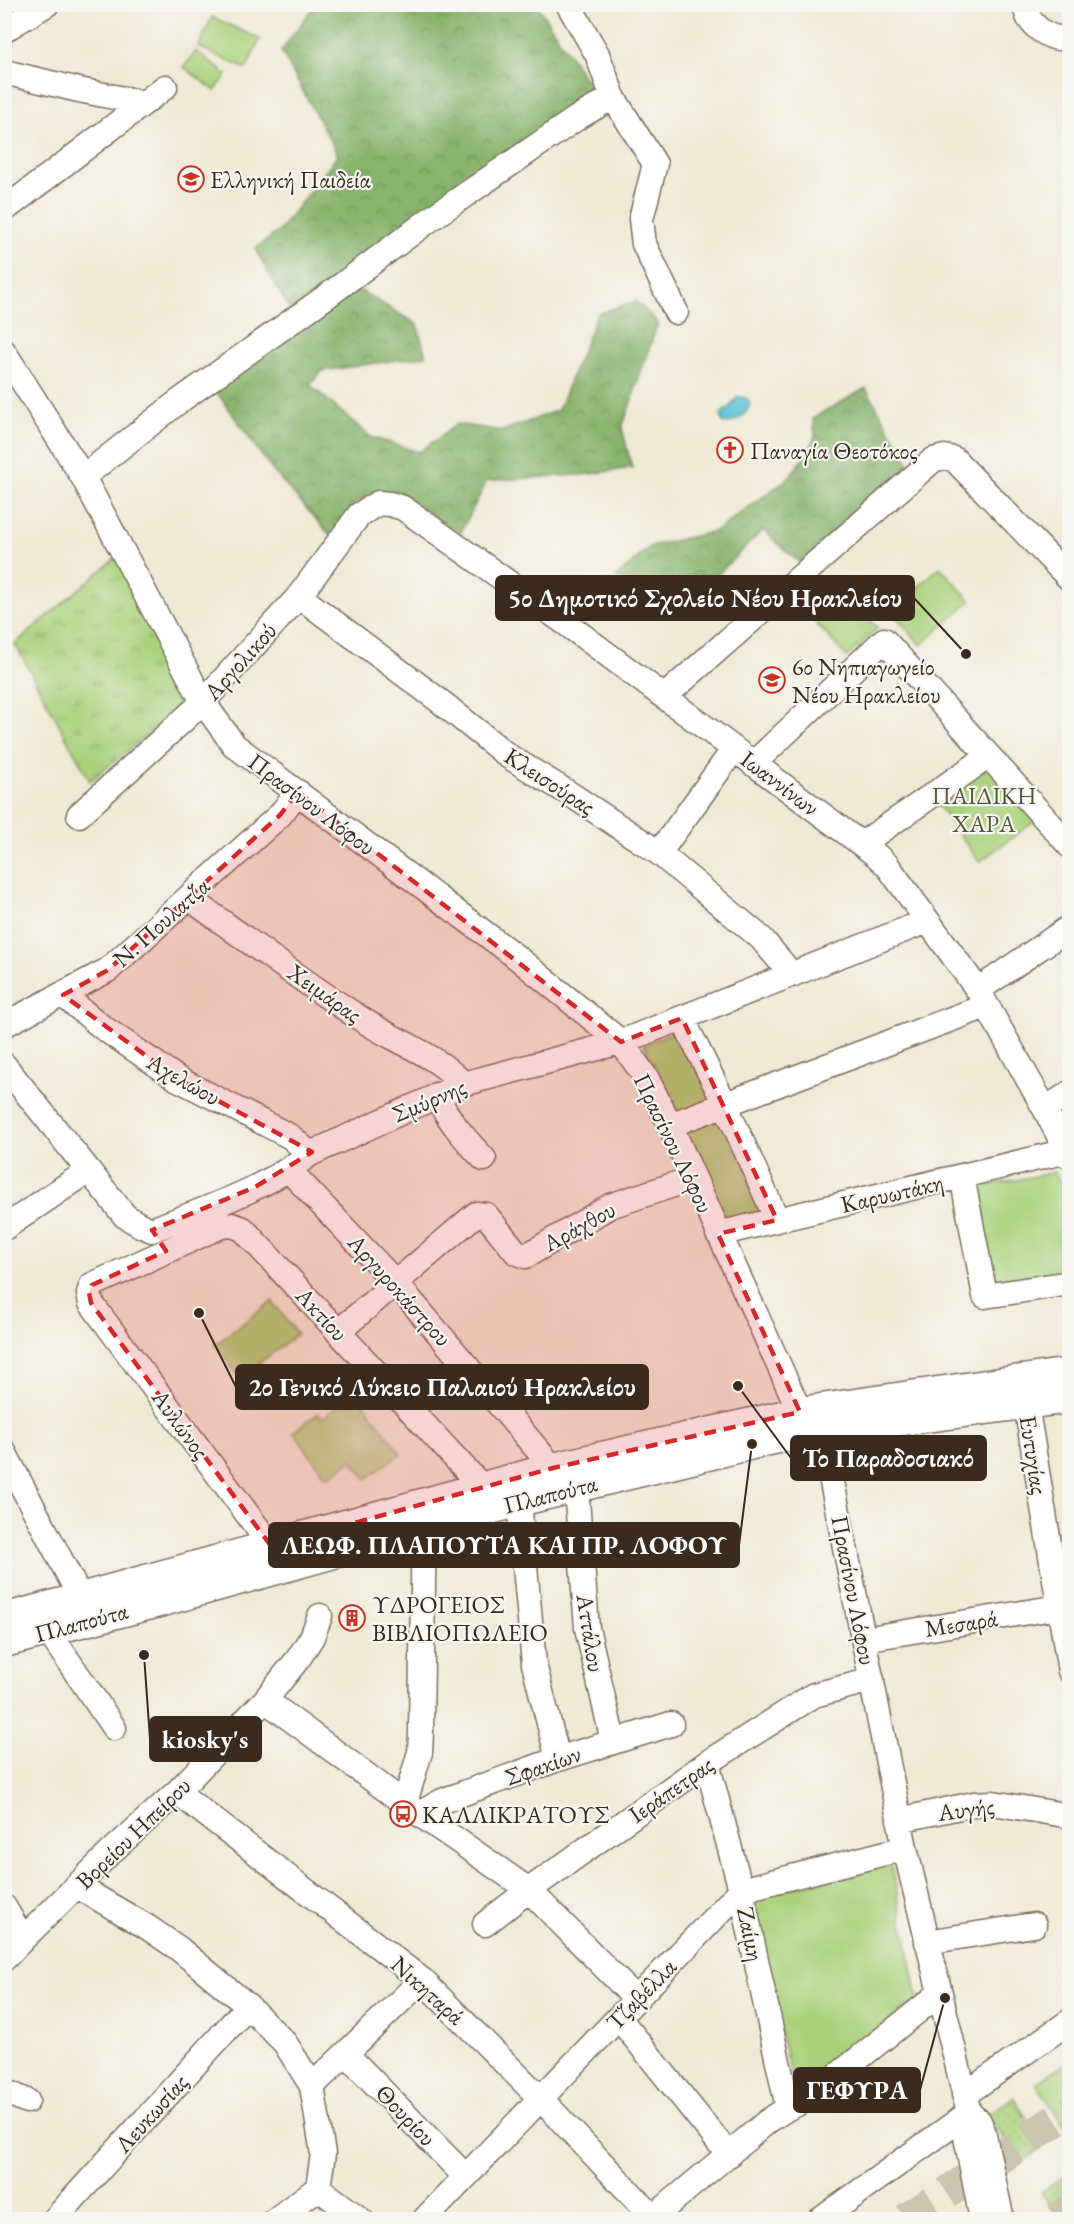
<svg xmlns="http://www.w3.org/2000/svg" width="1074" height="2224" font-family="'EB Garamond',serif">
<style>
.grass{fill:url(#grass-tufts);stroke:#727e4d;stroke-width:1.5}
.forest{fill:url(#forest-crowns);stroke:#616e45;stroke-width:1.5}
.park{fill:#aad17c;stroke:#727e4d;stroke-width:1.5}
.garden{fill:url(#garden-dots);stroke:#727e4d;stroke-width:1.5}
.water{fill:#57c1d3;stroke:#497678;stroke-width:1.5}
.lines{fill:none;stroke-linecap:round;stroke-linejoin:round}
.highway-tunnel{stroke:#cbc4b0;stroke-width:33;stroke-dasharray:33 16;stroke-linecap:butt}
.minor-casing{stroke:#7a6d5e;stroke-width:27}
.major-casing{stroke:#7a6d5e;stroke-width:33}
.minor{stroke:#fff;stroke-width:24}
.major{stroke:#fff;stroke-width:30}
.marked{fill:#d62828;fill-opacity:0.2;stroke:#d62828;stroke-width:4.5;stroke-dasharray:12 8;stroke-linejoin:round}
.labels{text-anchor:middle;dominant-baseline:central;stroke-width:4.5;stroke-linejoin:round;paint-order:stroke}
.poi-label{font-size:24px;fill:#3b2a1e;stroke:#f6f6f2;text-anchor:start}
.street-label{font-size:24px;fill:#3b2a1e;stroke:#f6f6f2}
.park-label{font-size:24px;fill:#575436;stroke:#f6f6f2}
.leader{fill:none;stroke:#3b2a1e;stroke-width:2}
.callout-dot{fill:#3b2a1e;stroke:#f6f6f2;stroke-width:2}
.callout{fill:#3b2a1e;stroke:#3b2a1e;stroke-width:2}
.callout-label{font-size:26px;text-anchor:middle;font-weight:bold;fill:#fff}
</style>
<defs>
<pattern id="grass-tufts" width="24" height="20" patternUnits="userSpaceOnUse" patternTransform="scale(1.5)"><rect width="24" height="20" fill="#aad17c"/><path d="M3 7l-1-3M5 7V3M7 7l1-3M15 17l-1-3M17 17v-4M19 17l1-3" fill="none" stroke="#8caa65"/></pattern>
<pattern id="forest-crowns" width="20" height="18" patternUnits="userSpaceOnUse" patternTransform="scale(1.5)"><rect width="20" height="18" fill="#87b36c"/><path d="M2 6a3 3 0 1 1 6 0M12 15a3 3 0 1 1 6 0" fill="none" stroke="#709258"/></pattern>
<pattern id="garden-dots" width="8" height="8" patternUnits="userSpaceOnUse" patternTransform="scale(1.5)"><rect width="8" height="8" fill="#aad17c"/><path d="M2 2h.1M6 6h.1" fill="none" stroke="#8caa65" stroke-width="1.8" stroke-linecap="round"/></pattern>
</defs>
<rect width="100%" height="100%" fill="#f6f6f2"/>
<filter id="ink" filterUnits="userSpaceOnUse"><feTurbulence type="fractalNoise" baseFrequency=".0167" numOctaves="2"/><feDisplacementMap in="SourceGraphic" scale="12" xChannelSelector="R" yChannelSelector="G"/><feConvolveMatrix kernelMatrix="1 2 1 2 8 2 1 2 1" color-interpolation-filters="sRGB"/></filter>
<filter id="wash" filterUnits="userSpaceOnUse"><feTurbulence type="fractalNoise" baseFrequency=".008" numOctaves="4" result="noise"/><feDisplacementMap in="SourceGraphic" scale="24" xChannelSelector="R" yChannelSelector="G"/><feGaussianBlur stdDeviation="1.35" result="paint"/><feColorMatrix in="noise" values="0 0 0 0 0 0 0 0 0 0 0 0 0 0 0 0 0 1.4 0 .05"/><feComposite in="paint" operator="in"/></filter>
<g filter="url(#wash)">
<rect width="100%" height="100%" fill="#efead5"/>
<path class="grass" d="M118 556 197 690 187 703 90 781 15 644Z"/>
<path class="forest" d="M315 5H537L595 94 291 312 255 249 279 231 338 155 281 51Z
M359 290 417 324 426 356 322 371 310 385 371 437 419 452 457 424 503 431 558 410 597 314 636 301 658 323 622 428 632 468 592 474 487 481 460 534 398 492 386 491 371 493 356 503 330 535 273 471 213 387 299 326Z
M866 388 910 465 801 564 763 530 699 593 615 578 651 546 716 531 787 479 808 453 815 436 813 418Z"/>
<path class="park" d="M212 17 260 39 246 69 198 47Z
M196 51 227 75 215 91 184 67Z
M940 567 971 601 921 645 891 611Z
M832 579 878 628 847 657 802 608Z
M987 761 1039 818 979 862 934 799Z
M680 1028 714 1100 678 1114 644 1045Z
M721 1113 767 1210 729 1223 682 1129Z
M1055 1172 1069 1198V1276L990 1290 969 1189Z
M272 1301 297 1334 240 1378 215 1345Z
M356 1393 401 1453 366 1479 352 1460 327 1478 293 1432 318 1413 322 1418Z
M891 1864 918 1998 802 2088 793 2085 750 1903 771 1893Z
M1069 2061V2133L1036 2083Z"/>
<path class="garden" d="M1013 2097 1038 2136 1037 2137 1043 2147 1021 2163 988 2115Z
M1063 2177 1069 2187V2219H1060L1041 2192Z"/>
<path class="water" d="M737 397C765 396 740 426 724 423L722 421 721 414 731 406Z"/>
</g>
<g filter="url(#ink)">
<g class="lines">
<path class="highway-tunnel" d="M906 2220 1070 2111
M1057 2220 1070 2212"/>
<g class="minor-casing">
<path id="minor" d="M1024 4C1026 9 1027 15 1029 18 1037 31 1056 43 1070 36
M4 30 47 4
M4 72 79 90 144 103
M613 97 655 164 641 219 644 244 676 312
M4 210 165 87
M4 352 83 477 203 702 234 745 515 956 621 1042 647 1079 670 1125 800 1412 827 1457 905 1848 969 2113 966 2137 982 2220
M83 477 178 402 327 296 436 215 577 118 613 97 597 54 568 4
M299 596 441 702 508 756 570 794 659 853 761 938 792 975
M665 696 933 460 944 457 954 459 1070 579
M753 764 884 640 1070 846
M79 815 203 702 299 596 359 515 378 503 390 504 403 508 564 622 876 855 887 865 978 990 1045 1109 1070 1157
M863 843 989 756
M659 853 734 749
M189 898C248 940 305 984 366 1022 399 1043 437 1055 463 1084
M978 990 1070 927
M63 995 102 1027 178 1079 291 1137 310 1154
M682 1018 725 1104 777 1220
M4 1025 108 970 280 815 298 792
M4 1065 125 1216 140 1225 152 1230C206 1208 264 1190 310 1154L463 1084 621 1042 927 921
M436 1095C449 1121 465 1139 484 1159
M1045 1109 1070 1093
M670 1125 986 1006
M289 1170 395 1282 553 1468
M962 1176 985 1296 1070 1283
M4 1228 88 1171
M718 1234 1067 1151
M338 1332 476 1214 486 1215 516 1252 526 1256 610 1206 694 1178
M1023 1386 1070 1671
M4 1452 88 1612
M576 1487 587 1628 613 1741
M519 1501 534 1664 558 1759
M271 1546 91 1303 89 1293 92 1285 221 1226 232 1225 243 1229 482 1487
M48 1631 114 1728
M864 1639 1059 1607
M265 1700 419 1814 529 1890 636 1999
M707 1763 741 1890 788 2108
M177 1792 422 1980 541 2099 653 2217
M405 1803 420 1752 421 1733 424 1511
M419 1814 442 1801 558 1759 671 1724
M899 1820 974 1804 993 1803 1070 1816
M77 1886 147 1927 178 1948 248 2006 285 2043 312 2086 323 2154 318 2188 361 2220
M4 1907 23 1939
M485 1924 529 1890 707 1763 814 1695 872 1680
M927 1942 1034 1925
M4 1959 23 1939 111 1852 177 1792 265 1700 298 1659 312 1637 320 1616
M619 2018 729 2155
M346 2054 465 2176
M312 2086 422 1980
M4 2091 27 2101
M964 2095 1070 2021
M969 2113 979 2121 983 2131 1002 2220
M54 2220 248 2006
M275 2220 318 2188
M424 2220 741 1890 905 1848
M650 2220 768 2121 788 2108 808 2099 939 1994
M820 2220 969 2113"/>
</g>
<g class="major-casing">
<path id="major" d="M4 1619 553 1468 800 1412 1070 1373
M4 1642 159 1602 519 1501 790 1435 1070 1398"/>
</g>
<use href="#minor" class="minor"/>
<use href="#major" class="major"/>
</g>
</g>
<path class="marked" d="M298 792 621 1042 682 1018 777 1220 718 1234 800 1412 553 1468 271 1546 91 1303 89 1293 92 1285 166 1251 152 1230 255 1187 312 1152 178 1079 63 995 108 970 280 815Z"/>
<defs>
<g id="school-ring" transform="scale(1.35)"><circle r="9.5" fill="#f6f6f2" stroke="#c8321e" stroke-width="1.5"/><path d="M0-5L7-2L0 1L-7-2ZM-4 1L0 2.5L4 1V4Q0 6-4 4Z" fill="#c8321e"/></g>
<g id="church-ring" transform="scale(1.35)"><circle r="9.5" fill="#f6f6f2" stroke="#c8321e" stroke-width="1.5"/><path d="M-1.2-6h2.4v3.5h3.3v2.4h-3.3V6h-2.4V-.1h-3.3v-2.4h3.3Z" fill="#c8321e"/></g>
<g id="building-ring" transform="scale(1.35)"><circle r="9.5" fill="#f6f6f2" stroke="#c8321e" stroke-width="1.5"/><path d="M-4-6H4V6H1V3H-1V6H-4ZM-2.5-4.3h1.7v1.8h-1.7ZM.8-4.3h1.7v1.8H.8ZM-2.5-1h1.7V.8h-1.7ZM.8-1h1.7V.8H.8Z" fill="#c8321e"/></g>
<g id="bus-ring" transform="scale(1.35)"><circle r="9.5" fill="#f6f6f2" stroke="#c8321e" stroke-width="1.5"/><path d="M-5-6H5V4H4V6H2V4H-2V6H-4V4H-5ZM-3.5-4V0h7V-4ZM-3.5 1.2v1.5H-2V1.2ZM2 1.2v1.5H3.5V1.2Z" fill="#c8321e"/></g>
</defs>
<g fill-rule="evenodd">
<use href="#school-ring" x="191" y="179"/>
<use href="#church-ring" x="730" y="450"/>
<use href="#school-ring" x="772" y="680"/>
<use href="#building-ring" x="352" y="1618"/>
<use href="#bus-ring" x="403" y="1814"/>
</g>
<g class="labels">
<g class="poi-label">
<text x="210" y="179">Ελληνική Παιδεία</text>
<text x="750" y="450">Παναγία Θεοτόκος</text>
<text x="792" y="666">6ο Νηπιαγωγείο<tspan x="792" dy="28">Νέου Ηρακλείου</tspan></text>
<text x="372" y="1604">ΥΔΡΟΓΕΙΟΣ<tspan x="372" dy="28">ΒΙΒΛΙΟΠΩΛΕΙΟ</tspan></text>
<text x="422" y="1814">ΚΑΛΛΙΚΡΑΤΟΥΣ</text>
</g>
<g class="street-label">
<text transform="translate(240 661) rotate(-48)">Αργολικού</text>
<text transform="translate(550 781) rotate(33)">Κλεισούρας</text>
<text transform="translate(780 783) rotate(37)">Ιωαννίνων</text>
<text transform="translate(312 804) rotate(37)">Πρασίνου Λόφου</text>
<text transform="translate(161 922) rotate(-42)">Ν. Πουλατζα</text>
<text transform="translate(325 993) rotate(35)">Χειμάρας</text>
<text transform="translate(184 1079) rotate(30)">Αχελώου</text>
<text transform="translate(429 1100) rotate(-23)">Σμύρνης</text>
<text transform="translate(674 1143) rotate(64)">Πρασίνου Λόφου</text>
<text transform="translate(892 1193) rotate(-13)">Καρυωτάκη</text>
<text transform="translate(579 1226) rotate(-29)">Αράχθου</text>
<text transform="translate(400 1290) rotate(48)">Αργυροκάστρου</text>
<text transform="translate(322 1314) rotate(47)">Ακτίου</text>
<text transform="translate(181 1424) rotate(54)">Αυλώνος</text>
<text transform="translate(1034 1455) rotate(81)">Ευτυχίας</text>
<text transform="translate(550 1494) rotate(-14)">Πλαπούτα</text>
<text transform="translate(854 1590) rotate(79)">Πρασίνου Λόφου</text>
<text transform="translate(81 1622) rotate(-15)">Πλαπούτα</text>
<text transform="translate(961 1623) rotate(-9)">Μεσαρά</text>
<text transform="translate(591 1633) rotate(81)">Αττάλου</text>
<text transform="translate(543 1765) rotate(-19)">Σφακίων</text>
<text transform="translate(671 1789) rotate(-35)">Ιεράπετρας</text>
<text transform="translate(966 1809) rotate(-7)">Αυγής</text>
<text transform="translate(133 1833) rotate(-44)">Βορείου Ηπείρου</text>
<text transform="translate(751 1934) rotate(78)">Ζαίμη</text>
<text transform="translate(428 1990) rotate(42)">Νικηταρά</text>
<text transform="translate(641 1994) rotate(-46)">Τζαβέλλα</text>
<text transform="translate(151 2113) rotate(-48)">Λευκωσίας</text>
<text transform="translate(406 2115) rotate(46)">Θουρίου</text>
</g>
<g class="park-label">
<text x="984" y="795">ΠΑΙΔΙΚΗ<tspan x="984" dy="28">ΧΑΡΑ</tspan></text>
</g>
</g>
<path class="leader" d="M966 654L914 598M199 1313L236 1387M738 1386L791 1458M752 1444L739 1545M144 1655L150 1739M945 1998L920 2090"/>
<g class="callout-dot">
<circle cx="966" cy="654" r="6"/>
<circle cx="199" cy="1313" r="6"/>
<circle cx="738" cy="1386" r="6"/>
<circle cx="752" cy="1444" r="6"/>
<circle cx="144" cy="1655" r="6"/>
<circle cx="945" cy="1998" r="6"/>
</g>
<g class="callout">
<rect x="496" y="576" width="418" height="44" rx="6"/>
<rect x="236" y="1365" width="412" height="44" rx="6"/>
<rect x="791" y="1436" width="195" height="44" rx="6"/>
<rect x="269" y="1523" width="470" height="44" rx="6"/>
<rect x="150" y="1717" width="111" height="44" rx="6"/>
<rect x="794" y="2068" width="126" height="44" rx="6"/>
</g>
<g class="callout-label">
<text x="705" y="607">5ο Δημοτικό Σχολείο Νέου Ηρακλείου</text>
<text x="442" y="1396">2ο Γενικό Λύκειο Παλαιού Ηρακλείου</text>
<text x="888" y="1467">Το Παραδοσιακό</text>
<text x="504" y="1554">ΛΕΩΦ. ΠΛΑΠΟΥΤΑ ΚΑΙ ΠΡ. ΛΟΦΟΥ</text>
<text x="205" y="1748">kiosky's</text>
<text x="857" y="2099">ΓΕΦΥΡΑ</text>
</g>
<rect width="1074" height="2224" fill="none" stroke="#f6f6f2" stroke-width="24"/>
</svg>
